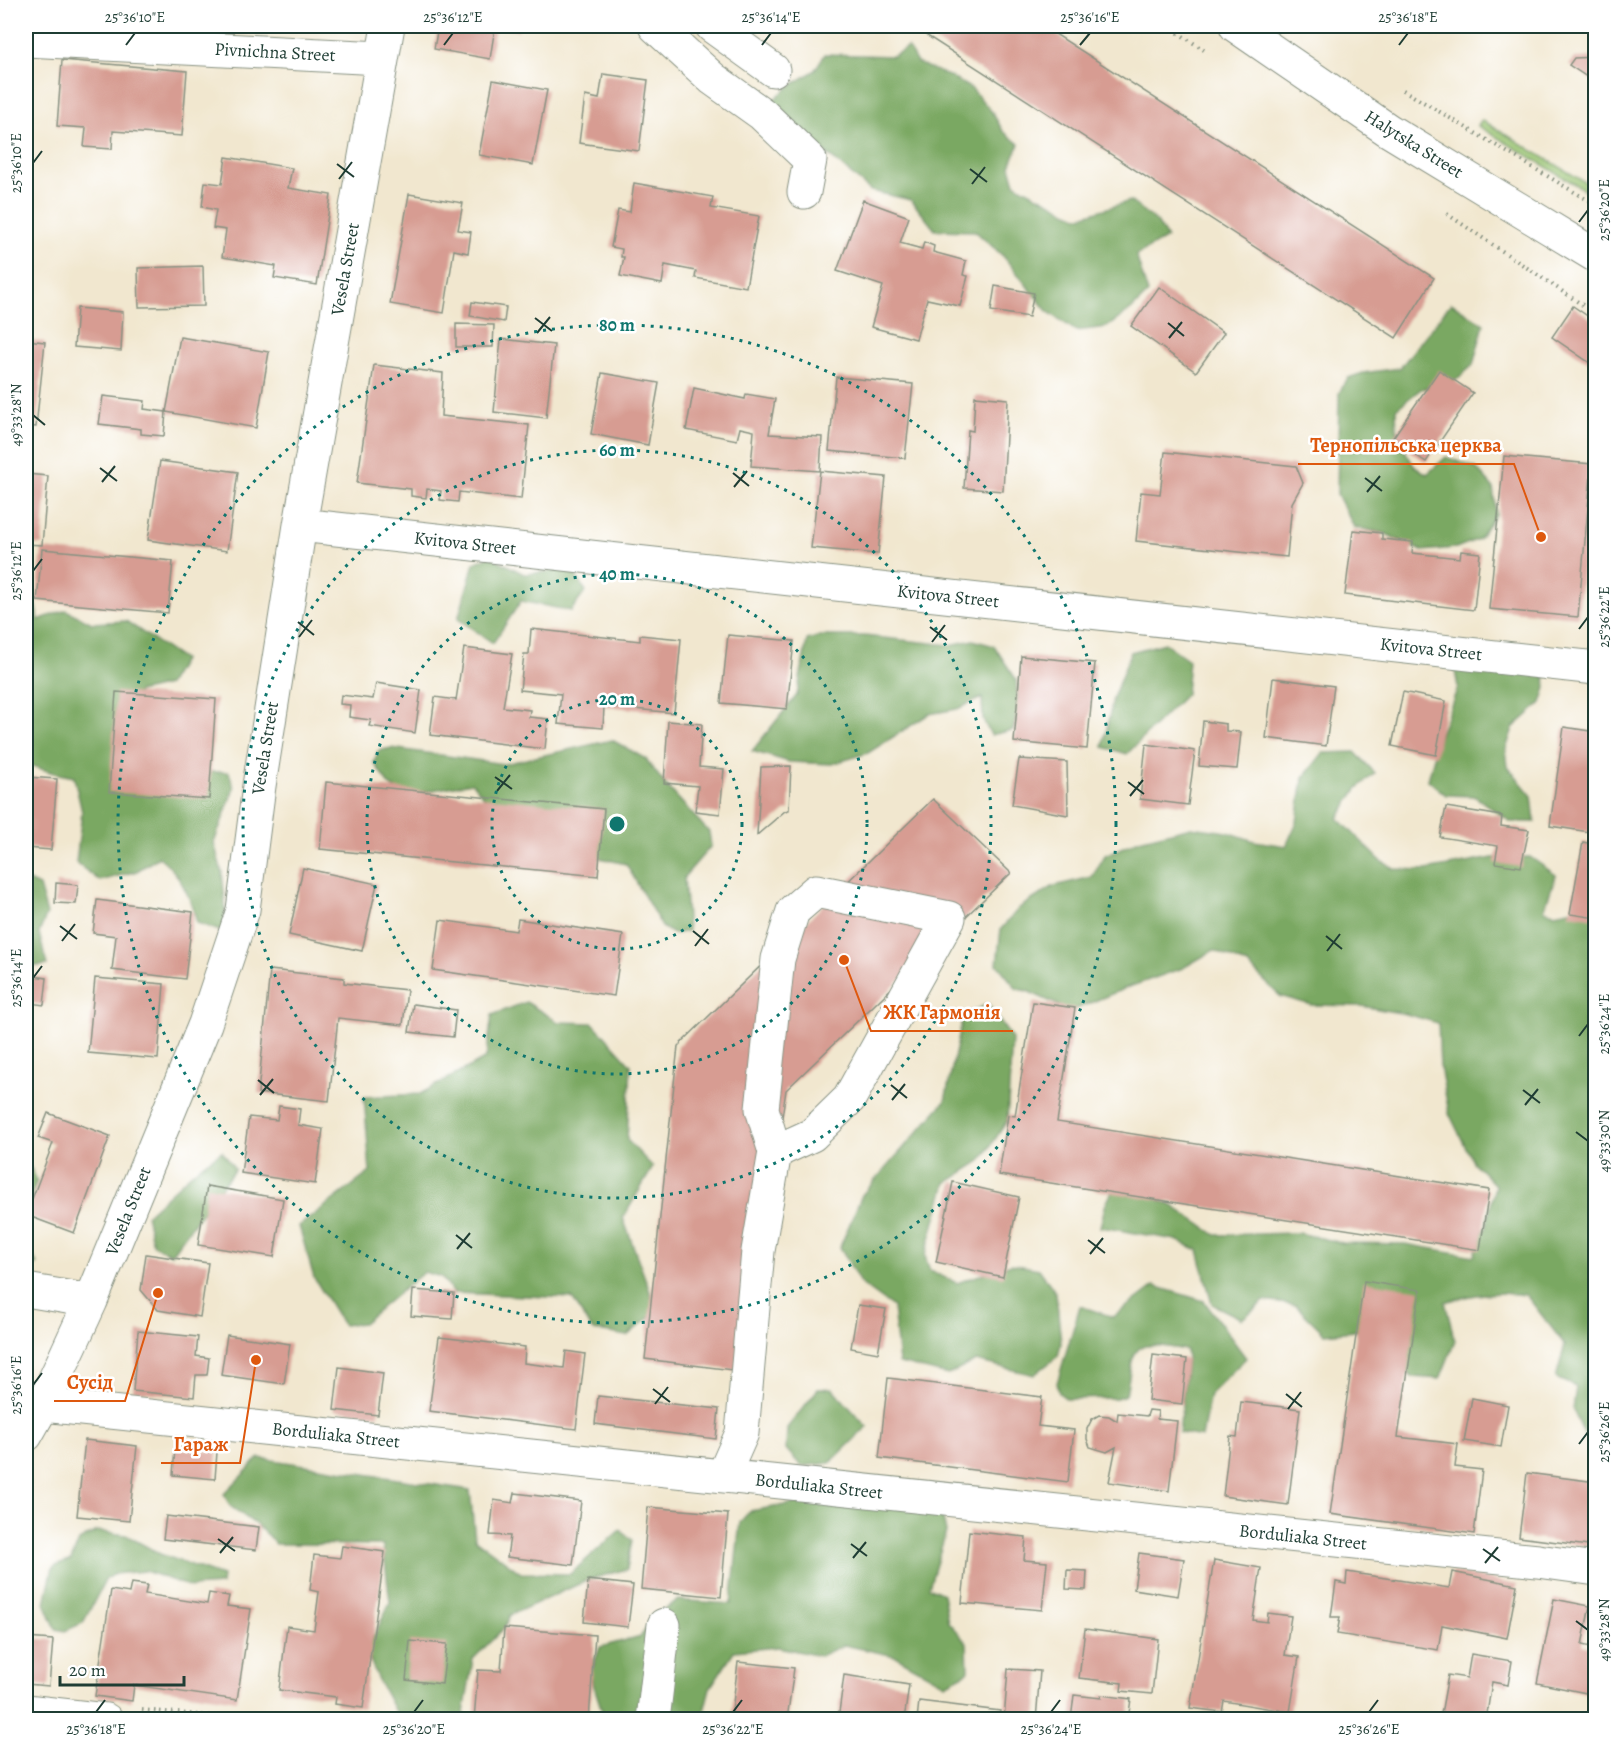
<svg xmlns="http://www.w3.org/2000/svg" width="1621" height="1745" font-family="Alegreya,serif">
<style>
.green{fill:#98c26f;stroke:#5c8052;stroke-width:1.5}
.forest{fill:#7aa862;stroke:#4c724b;stroke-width:1.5}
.building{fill:#d79c92}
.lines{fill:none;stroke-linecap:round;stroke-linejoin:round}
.minor-casing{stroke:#889282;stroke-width:35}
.path{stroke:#889282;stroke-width:4;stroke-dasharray:1.5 4.5;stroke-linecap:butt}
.minor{stroke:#fff;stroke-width:33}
.ticks{fill:none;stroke:#1f3d34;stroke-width:2}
.ring{fill:none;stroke:#0f766e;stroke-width:3;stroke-dasharray:3 6}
.labels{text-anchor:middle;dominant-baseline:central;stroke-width:5;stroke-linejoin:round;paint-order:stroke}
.street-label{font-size:18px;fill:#1f3d34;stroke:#fff}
.centre{fill:#0f766e;stroke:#fff;stroke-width:3}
.ring-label{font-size:18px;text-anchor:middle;font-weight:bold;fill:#0f766e;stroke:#fff;stroke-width:5;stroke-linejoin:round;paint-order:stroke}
.leader{fill:none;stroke:#de580e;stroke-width:2}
.callout-dot{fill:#de580e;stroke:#fff;stroke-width:2}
.callout-label{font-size:20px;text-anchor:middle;font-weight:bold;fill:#de580e;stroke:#fff;stroke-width:5;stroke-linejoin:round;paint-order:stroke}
.neatline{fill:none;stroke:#1f3d34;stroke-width:2}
.ticks-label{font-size:15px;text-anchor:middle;fill:#1f3d34}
</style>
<rect width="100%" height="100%" fill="#fff"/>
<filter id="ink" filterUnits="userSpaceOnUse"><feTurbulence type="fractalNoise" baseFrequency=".0167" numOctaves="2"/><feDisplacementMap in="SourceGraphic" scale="12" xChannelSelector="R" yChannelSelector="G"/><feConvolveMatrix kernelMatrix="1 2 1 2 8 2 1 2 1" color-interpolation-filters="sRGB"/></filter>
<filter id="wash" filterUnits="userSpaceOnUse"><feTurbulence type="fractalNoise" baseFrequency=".008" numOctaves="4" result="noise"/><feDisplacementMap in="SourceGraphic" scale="24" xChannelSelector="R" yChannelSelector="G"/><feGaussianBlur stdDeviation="1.35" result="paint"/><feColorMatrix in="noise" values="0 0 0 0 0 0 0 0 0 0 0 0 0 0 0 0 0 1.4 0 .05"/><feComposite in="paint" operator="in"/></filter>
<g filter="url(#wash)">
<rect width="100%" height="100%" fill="#f1e7cf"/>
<path class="green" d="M1482 120 1595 188 1593 195 1478 126Z"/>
<path class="forest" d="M908 47 917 63 951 77 972 89 992 112 1003 131 1019 144 1010 166 1015 184 1078 217 1130 201 1157 222 1167 238 1136 255 1148 293 1131 310 1107 327 1076 331 1047 311 1004 257 975 231 935 230 911 200 871 191 812 141 772 101 790 86 814 71 825 54 893 56Z
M1451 303 1484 324 1473 365 1455 381 1421 389 1396 409 1397 437 1414 466 1427 474 1446 457 1476 468 1493 487 1496 514 1479 539 1456 548 1422 551 1384 533 1354 527 1337 494 1339 393 1348 378 1363 373 1400 368Z
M490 556 524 574 571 569 586 591 571 611 521 601 493 643 458 619 474 563Z
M30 574 38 620 66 610 92 623 126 621 183 660 168 685 138 692 130 711 202 772H229L234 788 214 843 222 872 225 902V933L197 923C191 898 180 873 159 857L137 871 100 881 76 863 82 812 74 777 54 773 26 764V576Z
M820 636H864L950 645 973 640 994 646 1016 679 1018 709 1013 730 991 735 983 720 982 698 957 709 929 714 868 753 832 764 789 762 752 751 797 695 807 640Z
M1165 643 1189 660 1186 694 1127 754 1103 747 1113 698 1131 652Z
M1471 660 1545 675 1546 688 1541 703 1513 728 1506 749 1508 767 1532 796 1535 822H1511L1474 796 1446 795 1428 780 1439 737 1458 687 1455 671Z
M612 740 646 759 664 783 709 832 711 846 684 877 688 931 673 934 662 927 626 864 521 840 472 783 405 795 389 785 374 763 378 751 391 748 504 764Z
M1355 752 1375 773 1357 789 1338 818 1380 860 1394 869 1426 870 1493 858 1530 857 1556 875 1544 910 1554 913 1595 905V1037L1586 1054 1596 1089 1595 1447 1588 1443 1573 1410 1576 1387 1556 1378 1565 1345 1526 1295C1496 1291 1475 1294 1445 1302L1455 1341 1440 1379 1412 1377 1364 1330 1325 1334 1295 1305 1264 1301 1242 1319 1212 1304 1198 1250 1176 1240 1100 1227 1105 1206 1121 1173 1159 1200 1171 1205 1216 1235 1299 1233 1343 1243 1405 1244 1474 1256 1481 1233 1486 1228 1495 1185 1473 1162 1449 1113 1440 1067 1438 1023 1406 1014 1361 1006 1311 1005 1280 996 1248 965 1214 950 1183 968 1126 988 1071 1011 1027 991 1017 989 997 964 1001 929 1019 908 1054 886 1092 877 1105 855 1139 840 1191 827 1228 832 1254 841 1286 846 1297 822 1303 778 1323 753Z
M26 880 39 886 47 914 39 933 47 965 26 967Z
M526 1002 558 1022 593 1023 631 1065 627 1140 653 1167 623 1218 657 1311 627 1336 592 1330 572 1298 454 1293 441 1277 424 1272 363 1323 343 1325 314 1278 299 1226 370 1172 364 1097 420 1094 486 1058 492 1015Z
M988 1004 1012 1039 1007 1121 981 1161 946 1183 925 1256 930 1271 957 1283 1011 1264 1039 1269 1056 1293 1061 1343 1058 1356 1034 1375 976 1361 948 1375 899 1363 893 1307 860 1283 840 1247 862 1195 945 1101 963 1016Z
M222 1151 235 1169 171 1254 153 1245 146 1215 195 1170Z
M26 1160 37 1180 26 1210Z
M26 1242 37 1264 26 1274Z
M1154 1286 1204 1301 1246 1358 1210 1394 1202 1437 1179 1433 1187 1359 1186 1350C1130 1340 1135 1343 1126 1395L1117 1398 1067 1399 1059 1393 1057 1383 1080 1306 1113 1317Z
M832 1388 867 1427 830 1463 801 1466 786 1449 787 1428 818 1389Z
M259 1458 470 1490 475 1539 521 1573 570 1574 620 1530 632 1540 627 1569 588 1580 510 1615 504 1628 473 1659 463 1719H399L377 1678 367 1651 390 1602 383 1545 276 1544 259 1527 230 1506 224 1494Z
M892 1487 922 1497 943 1518 946 1532 929 1587 943 1594 948 1622 967 1643 968 1672 945 1684 895 1656 844 1645 820 1656 778 1647 734 1651 710 1688 702 1719 605 1720 590 1674 600 1647 641 1636 655 1615 678 1600 731 1604 740 1522 750 1511Z
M96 1531 126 1535 160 1554 222 1576 221 1585 191 1587 145 1571 114 1574 106 1579 83 1623 65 1631 56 1629 45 1603 53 1567 71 1560 79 1541Z"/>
<g id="blocks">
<path class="building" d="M438 26H519L518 31 495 27 490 59 434 49Z
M920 26H1043L1434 278 1396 338 918 30Z
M1596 57V83L1569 65 1574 58Z
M62 60 187 71 182 136 113 131 112 149 84 147 86 128 57 126Z
M603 74 648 80 639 151 579 143 585 96 599 99Z
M493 80 547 90 533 165 479 155Z
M226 157 292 168 288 188 331 195 317 285 274 278 276 266 222 257 226 230 213 228 216 210 202 207 205 182 222 184Z
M634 183 713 197 711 208 759 216 746 287 695 278 696 271 665 265 662 284 620 276 624 257H621L622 249 611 247 618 210 630 212Z
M409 194 463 203 458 230 471 232 468 253 454 250 444 313 390 304Z
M863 200 909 217 900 243 922 249 924 242 934 246 933 252 966 261 963 275 968 276 960 306 927 299 916 339 871 327 883 286 837 271Z
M203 266 204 306 139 307 138 268Z
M995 286 1034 293 1029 317 991 311Z
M1159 287 1224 333 1196 372 1131 326Z
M472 302 506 307 504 322 470 316Z
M1573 306 1596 322V367L1552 337Z
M77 308 123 312 121 351 74 347Z
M456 324 494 325 493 347H456Z
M180 337 269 352 256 428 166 412Z
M501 339 554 345 546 418 494 412Z
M26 340 45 342 36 427 26 426Z
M374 365 443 373 441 416 529 425 521 499 459 492 458 502 440 500 441 491 427 489 426 498 411 496V489L357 483Z
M1439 370 1473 393 1426 462 1392 439Z
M602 373 659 383 648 445 591 434Z
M836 377 913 384 905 458 829 451Z
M694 388 745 399 746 394 775 399 769 434 822 437 820 471 751 466 754 431 740 428 737 440 686 430Z
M103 396 145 401 144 409 166 412 164 436 141 434V429L99 424Z
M975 396 1008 399 1003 491 964 488 968 430 973 431Z
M1165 452 1296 466 1303 483 1292 503 1287 557 1136 541 1141 492 1160 494Z
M1504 456 1592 464 1578 617 1489 609Z
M160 461 238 472 227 551 148 540Z
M820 471 886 477 878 554 811 548Z
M26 474 48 476 42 545 26 544Z
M1353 530 1382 533V539L1413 542 1412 553 1460 558 1461 551 1480 553 1474 610 1345 595Z
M42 549 173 561 168 613 37 601Z
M531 629 640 641V635L681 639 674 713 604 706 603 728 558 724 561 694 520 690 524 654H529Z
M728 635 794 641 787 709 721 703Z
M464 648 512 654 503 707 530 710 529 717 548 719 545 749 430 735 435 697 456 700Z
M1021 656 1095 663 1087 749 1014 742Z
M1273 678 1334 686 1326 746 1266 738Z
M376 683 421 690 415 733 369 726 371 720 349 717 350 705 340 704 341 695 373 699Z
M116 692 216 699 209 799 109 792Z
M1403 692 1446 701 1436 755 1392 746Z
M668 721 702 724 699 767 724 769 720 814 695 811 698 786 664 783Z
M1203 721 1226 724V731L1241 732 1237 769 1199 766Z
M1564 727 1596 732V833L1550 826Z
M1146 744 1195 751 1188 805 1140 799Z
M1019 759 1067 762 1068 815 1012 805Z
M791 766 789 810 785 811 757 835 761 767Z
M26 777 57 779 51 850 26 848Z
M326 782 604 809 598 876 320 849Z
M933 799 1011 873 786 1090 765 1233 748 1372 645 1359 678 1046Z
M1446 807 1502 816 1501 826 1529 830 1521 867 1495 863 1498 846 1440 837Z
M1583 842 1596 845V918L1570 914Z
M303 868 377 884 362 951 289 935Z
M56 883 78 885 76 904 55 903Z
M97 900 193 912 185 979 112 970 116 936 93 933Z
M518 919 623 935 614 996 433 970 440 920 516 931Z
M270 970 344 978V983L407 990 403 1025 338 1018 329 1101 258 1093Z
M26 975 47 978 44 1005 30 1003 27 1029Z
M95 978 164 984 158 1059 88 1053Z
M1033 1002 1075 1008 1057 1122 1489 1190 1480 1250 999 1175 1008 1115 1015 1116Z
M413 1004 456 1010 453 1037 409 1032Z
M279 1106 300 1109 298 1125 323 1129 315 1184 241 1173 249 1117 277 1120Z
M48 1113 110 1136 74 1233 26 1215 53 1143 38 1138Z
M953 1182 1019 1197 1003 1277 936 1262Z
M207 1186 283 1199 274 1257 198 1245Z
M146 1254 208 1263 200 1317 158 1310 141 1290Z
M1364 1281 1420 1290 1398 1437 1458 1444 1455 1467 1482 1470 1474 1534 1330 1514Z
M413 1290 454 1293 452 1319 411 1316Z
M858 1305 886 1309 878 1353 851 1348Z
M138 1331 198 1337 196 1356 209 1358 207 1375H196L194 1397 133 1391Z
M227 1335 290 1344 284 1384 221 1375Z
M439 1337 525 1347 524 1363 564 1368 566 1351 585 1354 576 1429 429 1411Z
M1153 1355 1187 1359 1182 1404 1148 1400Z
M339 1367 383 1373 378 1415 334 1410Z
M888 1378 1042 1397 1038 1426 1074 1430 1068 1482 879 1458Z
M598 1396 719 1409 716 1439 595 1424Z
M1472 1398 1508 1405 1501 1447 1464 1441Z
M1241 1402 1300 1409 1288 1505 1223 1496 1230 1436 1237 1437Z
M1149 1410 1158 1411 1157 1419 1177 1421 1169 1491 1109 1482 1116 1447 1107 1452 1090 1447 1087 1439V1429L1092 1419 1099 1415 1109 1416 1117 1421 1118 1413 1147 1416Z
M85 1440 137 1446 129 1521 77 1516Z
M175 1448 217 1452 215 1479 173 1475Z
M1527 1473 1596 1482V1547L1519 1537Z
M515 1493 581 1501 573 1565 507 1557 510 1536 490 1535 494 1500 513 1503Z
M648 1507 728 1514 721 1597 641 1589Z
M166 1516 259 1527 256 1550 163 1539Z
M969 1531 1026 1537 1024 1560 1047 1562 1042 1610 962 1603Z
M342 1546 385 1552 363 1708 335 1704 336 1697 279 1690 287 1626 314 1630 319 1592 310 1590 314 1555 340 1558Z
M1139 1553 1184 1559 1178 1596 1134 1589Z
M1214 1560 1261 1568 1253 1620 1267 1622 1268 1613 1291 1616 1285 1655 1299 1657 1290 1712 1224 1701 1222 1712 1190 1708Z
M1067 1570 1087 1571 1086 1590 1066 1589Z
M1347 1572 1449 1588 1452 1572 1517 1585 1507 1638 1442 1625 1438 1650 1337 1634 1340 1617H1331L1336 1582 1346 1584Z
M588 1580 633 1585 628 1627 584 1622Z
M131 1583 147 1585 145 1594 207 1604 209 1593 229 1596 227 1606 251 1609 237 1700 134 1685 132 1701 95 1696 111 1590 129 1593Z
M1554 1599 1590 1606 1582 1645 1596 1648V1695L1537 1683Z
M504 1628 595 1635 589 1720H474L478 1670 501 1671Z
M1085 1629 1158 1639 1152 1694 1121 1691 1122 1683 1079 1678Z
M26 1638 53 1640 49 1686 26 1684Z
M410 1641 447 1644 442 1684 406 1680Z
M1471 1654 1512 1661 1508 1685 1492 1682 1486 1720H1474L1441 1714 1448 1675 1467 1678Z
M738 1662 794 1668 787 1720H731Z
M1008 1669 1040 1671 1036 1720H1004Z
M844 1675 909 1685 904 1720H838Z
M1074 1695 1101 1698V1695L1131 1699 1128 1720H1071Z
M919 1701 1000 1711 999 1720H917Z
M1397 1716 1414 1718V1720H1396Z"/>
</g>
</g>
<g filter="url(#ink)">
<use href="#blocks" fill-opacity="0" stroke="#889282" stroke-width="1.5"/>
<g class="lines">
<g class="minor-casing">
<path id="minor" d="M655 26 713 79 762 114 810 160 804 192
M712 26 773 70
M1236 26 1388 130 1596 256
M26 40 381 58
M300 525 1596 668
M26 1290 91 1301
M43 1405 1538 1561 1596 1569
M26 1435 43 1405 91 1301 205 1024 243 910 259 786 300 525 388 26
M723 1476 742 1433 758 1251 775 1152 762 1109 778 959 793 911 816 891 949 918 849 1099 812 1135 775 1152
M26 1711 106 1720
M653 1720 664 1625"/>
</g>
<path class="path" d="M1168 26 1204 50
M1403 90 1596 205
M1447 214 1596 314
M26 1482 31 1471
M142 1710 235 1718 258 1714 299 1720"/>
<use href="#minor" class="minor"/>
</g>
</g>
<path class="ticks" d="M126 45 135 33M444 45 453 33M762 45 771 33M1080 45 1090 33M1399 45 1408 33M33 163 42 151M337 164 354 177M970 169 987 182M339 179 352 162M972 184 985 167M1579 222 1588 210M535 318 552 331M1168 323 1184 336M537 333 550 317M1169 338 1182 322M33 415 45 425M100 468 117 481M733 473 749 486M1365 478 1382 491M102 482 115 466M734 487 747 471M1367 492 1380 476M33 571 42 559M298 622 314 635M930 627 947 640M1579 629 1588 617M299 637 312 620M932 642 945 625M495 777 512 789M1128 782 1144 794M497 791 510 775M1130 796 1143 780M60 926 77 939M693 931 709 944M1326 936 1342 949M62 941 75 924M695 946 708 929M1327 951 1340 934M33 978 42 966M1579 1036 1588 1024M258 1080 274 1093M891 1085 907 1098M1523 1090 1540 1103M260 1095 273 1079M892 1100 905 1084M1525 1105 1538 1089M1576 1132 1588 1141M456 1235 472 1248M1088 1240 1105 1253M457 1249 470 1233M1090 1254 1103 1238M33 1385 42 1373M653 1389 670 1402M1286 1394 1302 1407M655 1404 668 1387M1288 1409 1301 1392M1579 1444 1588 1432M218 1539 235 1551M851 1544 867 1556M1483 1549 1500 1561M220 1553 233 1537M853 1558 866 1542M1485 1563 1498 1547M1576 1621 1588 1630M96 1712 105 1700M414 1712 423 1700M733 1712 742 1700M1051 1712 1060 1700M1369 1712 1378 1700"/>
<g class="ring">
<circle cx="617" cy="824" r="125"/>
<circle cx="617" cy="824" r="250"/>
<circle cx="617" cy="824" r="374"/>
<circle cx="617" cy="824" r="499"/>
</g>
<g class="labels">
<g class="street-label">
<text transform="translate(275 52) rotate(3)">Pivnichna Street</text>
<text transform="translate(1414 144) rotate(32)">Halytska Street</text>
<text transform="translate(345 269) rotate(-80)">Vesela Street</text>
<text transform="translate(465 543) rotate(6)">Kvitova Street</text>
<text transform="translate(948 596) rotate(6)">Kvitova Street</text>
<text transform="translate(1431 649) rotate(6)">Kvitova Street</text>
<text transform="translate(265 748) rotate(-81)">Vesela Street</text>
<text transform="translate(128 1211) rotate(-68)">Vesela Street</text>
<text transform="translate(336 1435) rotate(6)">Borduliaka Street</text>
<text transform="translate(819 1486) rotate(6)">Borduliaka Street</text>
<text transform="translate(1303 1537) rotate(6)">Borduliaka Street</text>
</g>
</g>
<circle cx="617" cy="824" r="9" class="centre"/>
<g class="ring-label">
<text x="617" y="331">80 m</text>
<text x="617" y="456">60 m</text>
<text x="617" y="580">40 m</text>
<text x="617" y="705">20 m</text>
</g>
<path class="leader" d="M1541 537L1514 464H1298M844 960L871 1031H1013M158 1293L125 1401H54M256 1360L240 1463H161"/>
<g class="callout-dot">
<circle cx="1541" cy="537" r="6"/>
<circle cx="844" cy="960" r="6"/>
<circle cx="158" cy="1293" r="6"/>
<circle cx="256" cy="1360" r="6"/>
</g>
<g class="callout-label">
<text x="1406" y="452">Тернопільська церква</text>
<text x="942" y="1019">ЖК Гармонія</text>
<text x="90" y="1389">Сусід</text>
<text x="201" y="1451">Гараж</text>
</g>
<rect width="1621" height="1745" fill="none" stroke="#fff" stroke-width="66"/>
<path d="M60 1676v9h124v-9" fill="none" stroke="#1f3d34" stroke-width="3"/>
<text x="69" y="1676" font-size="18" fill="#1f3d34" stroke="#ffffff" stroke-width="4.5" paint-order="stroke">20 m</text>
<rect x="33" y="33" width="1555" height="1679" class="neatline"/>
<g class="ticks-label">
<text x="135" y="22">25°36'10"E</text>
<text x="453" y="22">25°36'12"E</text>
<text x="771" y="22">25°36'14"E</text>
<text x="1090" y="22">25°36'16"E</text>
<text x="1408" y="22">25°36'18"E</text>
<text transform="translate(16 163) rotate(-90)" y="5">25°36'10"E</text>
<text transform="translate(1604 210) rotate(-90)" y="5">25°36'20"E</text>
<text transform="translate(16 415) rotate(-90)" y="5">49°33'28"N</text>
<text transform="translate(16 571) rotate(-90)" y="5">25°36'12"E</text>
<text transform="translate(1604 617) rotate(-90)" y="5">25°36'22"E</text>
<text transform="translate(16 978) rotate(-90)" y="5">25°36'14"E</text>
<text transform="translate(1604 1024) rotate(-90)" y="5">25°36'24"E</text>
<text transform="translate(1604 1141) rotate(-90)" y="5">49°33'30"N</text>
<text transform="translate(16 1385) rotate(-90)" y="5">25°36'16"E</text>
<text transform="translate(1604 1432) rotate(-90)" y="5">25°36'26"E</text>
<text transform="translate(1604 1630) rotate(-90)" y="5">49°33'28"N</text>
<text x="96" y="1734">25°36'18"E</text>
<text x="414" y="1734">25°36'20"E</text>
<text x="733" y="1734">25°36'22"E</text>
<text x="1051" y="1734">25°36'24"E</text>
<text x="1369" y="1734">25°36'26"E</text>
</g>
</svg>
